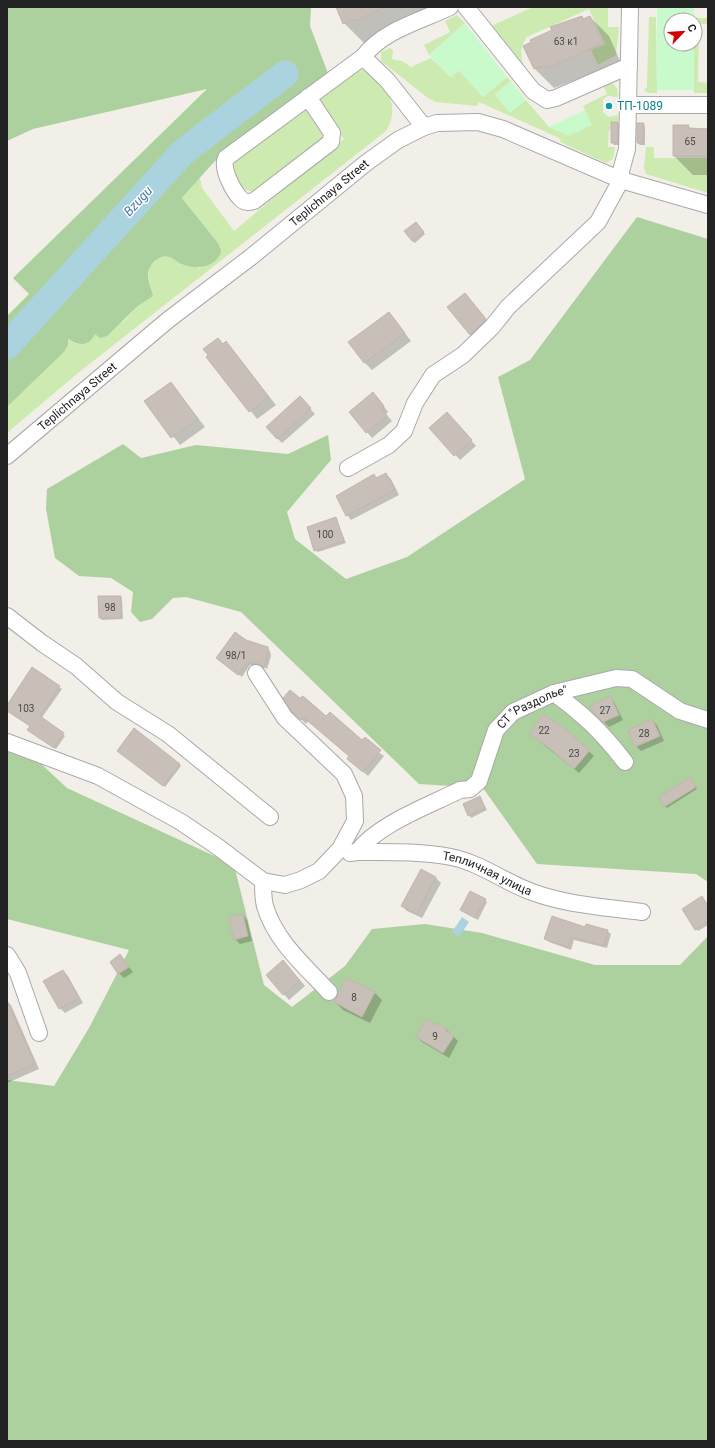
<svg xmlns="http://www.w3.org/2000/svg" width="715" height="1448" font-family="Roboto,sans-serif">
<style>
.grass{fill:#cdebb0}
.forest{fill:#add19e}
.park{fill:#c8facc}
.water{fill:#aad3df}
.shadow{fill:#0003}
.lines{fill:none;stroke-linecap:round;stroke-linejoin:round}
.river{stroke:#aad3df;stroke-width:27}
.building{fill:#c7bfb8;stroke:#c4b6ab}
.minor-casing{stroke:#a9a9a9;stroke-width:18}
.minor{stroke:#fff;stroke-width:16}
.culture-dot{fill:#0f9aa8;stroke:#fff;stroke-width:1.5}
.labels{text-anchor:middle;dominant-baseline:central;stroke-width:3;stroke-linejoin:round;paint-order:stroke}
.number-label{font-size:10px;fill:#4b4948}
.culture-label{font-size:12px;fill:#0d838f;stroke:#fff;text-anchor:start}
.street-label{font-size:12px;fill:#222;stroke:#fff}
.water-label{font-size:13px;font-style:italic;fill:#4a7aab;stroke:#fff}
</style>
<rect width="100%" height="100%" fill="#f2efe9"/>
<path class="grass" d="M533 7H608V27H619L616 55 598 65 591 50 605 44 589 9 527 37C517 50 522 62 527 75L491 26Z
M457 15 465 23 429 55 424 45 450 32 445 21Z
M649 17H656L657 93H648L644 90 647 87V82Z
M694 18H708V24H699L698 82 708 83V92L706 93H694Z
M390 48 393 51 392 58 394 60 402 61 411 67 431 58 451 77 459 70 483 97 507 77 511 81 495 94 509 112 526 100 549 127 592 125 583 106 607 94 603 85 612 83 617 88 618 97 608 96 603 99V112L609 117 618 115V130H609L608 147H615L613 159 606 163 560 142 561 139 479 102 477 106 436 102 428 98 381 61V52Z
M365 68C385 85 402 105 386 131L78 373 7 433V407L64 352 67 339C78 346 89 347 95 334L123 322 138 306 153 296 148 277 150 267 158 258 166 256 174 258 180 264 200 268 218 243 182 198 200 178 202 188 234 231 344 139 322 107 320 98 355 73Z
M306 102 327 136 255 192C236 190 233 174 231 158Z
M646 147H654V158H708V193L646 174 644 168Z"/>
<path class="forest" d="M7 7H311L310 26 329 76 214 162 182 198 218 243 221 250C221 255 218 258 214 262 204 269 192 268 181 264 177 262 174 258 169 257 157 254 147 267 148 278 149 284 152 290 153 296L138 306 107 336 100 338 95 334C89 347 79 346 68 339V345L64 352 7 407V316L29 294 13 278 207 89 33 129 7 141Z
M637 217 708 239V882L696 874 537 864 483 788 419 784 241 612 186 597 173 598 152 619 140 622 131 612 133 592 111 578 79 576 55 558 46 509 47 489 123 444 141 458 196 445 288 454 328 435 331 460 287 512 295 539 346 579 407 557 525 479 498 377 530 360Z
M7 732 67 788 234 865 264 985 292 1007 345 966 372 929 425 924 482 933 595 965H680L708 936V1441H7V1080L54 1086 89 1028 129 950 7 919Z"/>
<path class="park" d="M657 7H694V20H671V44H694V90H657Z
M465 23 507 77 483 97 459 70 451 77 429 55Z
M511 81 526 100 510 113 495 94Z
M585 110 592 125 568 136 549 127Z"/>
<path class="water" d="M462 917 469 922 459 937 452 932Z"/>
<path class="shadow" d="M337 7H448L364 43 344 23Z
M582 17 584 19 590 17 609 36 621 63 554 88 535 69 553 30 552 28Z
M618 123 620 126 619 145H614L612 142Z
M643 124 645 127V145H640L638 143Z
M688 126 692 129H708V175H693L674 156Z
M418 225 425 234 415 243 412 241Z
M467 296 487 322 473 337 449 307Z
M389 313 411 341 372 370 364 362Z
M226 343 276 405 257 419 208 357Z
M171 383 205 427 180 445 146 401Z
M378 398 388 412 386 414 392 421 372 438 350 412Z
M305 403 315 414 282 443 277 438Z
M452 418 476 446 460 460 431 428Z
M386 474 391 479 399 495 351 520 347 515 374 476 377 479Z
M336 518 346 543 318 552 315 550Z
M120 597 122 599 123 619 102 620 100 618Z
M245 641 267 648 270 651 271 656 267 669 264 667 250 665 242 677 220 661Z
M33 669 62 689 41 719 65 736 56 749 31 732V727L7 710V707Z
M610 698 614 702 623 720 609 727 595 713Z
M301 700 384 756 368 776 353 763 350 756 308 721 306 724 293 711Z
M652 720 657 725 664 741 641 751 636 746Z
M564 729 594 756 579 773 530 734Z
M121 753 179 764 181 766 165 787Z
M692 781 697 789 667 808 665 806Z
M480 797 487 810 471 818 469 815Z
M421 870 436 878 441 883 422 918 407 911 402 906Z
M485 900 487 902 478 920 461 910Z
M708 906V925L698 931 696 929Z
M243 915 247 920 252 941 240 944 235 939Z
M585 929 607 931 611 934 607 948 574 940 571 950 549 942 545 939Z
M120 956 133 972 124 978 119 973Z
M288 966 305 986 289 1000 267 975Z
M63 971 68 976 83 1003 65 1013 60 1008Z
M374 992 382 1000 370 1023 343 1010 335 1002Z
M7 1001 11 1005 39 1069 7 1083Z
M447 1030 458 1041 449 1058 422 1042 417 1037 444 1036Z"/>
<g class="lines">
<path class="river" d="M7 346 183 152 285 74"/>
</g>
<path class="building" d="M336 7H386L355 21 354 19 343 24Z
M582 16 583 19 590 16 603 43 550 67 549 65 543 68 542 66 534 69 523 46 531 42 530 40 552 30 550 27Z
M611 122H618V143H611Z
M637 123H644L643 143H637Z
M673 125H689L688 128 708 129V156H673Z
M416 222 424 232 412 241 404 231Z
M465 293 486 319 470 335 447 307Z
M389 312 405 333 364 363 348 342Z
M218 338 223 344 226 341 269 397 249 412 206 357 208 355 203 349Z
M171 382 198 419 171 438 144 401Z
M373 392 384 406 382 409 387 416 366 433 349 412Z
M300 396 311 408 277 439 266 427Z
M447 412 472 440 454 456 429 428Z
M386 473 395 490 346 516 336 496 374 474 376 478Z
M336 517 344 541 314 551 307 527Z
M98 596H121V618H99Z
M235 632 246 640 268 647V653L264 668 260 664 247 663 238 675 216 658Z
M32 667 60 686 40 716 64 733 54 748 27 730 30 726 7 711V705Z
M290 690 300 698 303 696 326 716 330 712 362 740 365 737 381 750 363 772 347 759 349 756 303 717 301 720 292 712 283 698Z
M610 696 619 715 603 722 594 714 590 706Z
M543 714 564 728 590 750 574 769 549 748 529 734Z
M652 719 660 736 635 747 628 730Z
M134 728 180 764 163 786 117 751Z
M690 777 696 787 664 807 659 797Z
M480 796 485 808 468 816 463 804Z
M421 869 436 877 417 914 401 906Z
M470 891 486 899 475 918 460 910Z
M702 896 708 906V921L695 930 682 909Z
M243 914 248 936 234 940 229 917Z
M552 916 585 927 586 924 608 930 604 946 571 937 568 947 544 939Z
M120 954 129 967 118 974 110 962Z
M283 960 300 981 283 995 266 975Z
M63 970 79 998 59 1009 43 981Z
M346 978 375 992 362 1017 334 1002Z
M7 1001 35 1064 7 1076Z
M426 1019 436 1025 437 1023 447 1029 446 1031 454 1036 443 1053 416 1037Z"/>
<g class="lines">
<g class="minor-casing">
<g id="minor">
<path d="M466 7 533 91 547 100 556 98 629 66"/>
<path d="M363 57C383 30 421 21 450 7"/>
<path d="M308 97 332 133 331 142 254 201C249 202 245 203 241 199 233 191 221 168 226 158L363 57 387 80 424 127"/>
<path d="M628 105 630 7"/>
<path id="s1" d="M7 456 168 320 251 257 366 163 398 140 424 127 437 123 478 122 503 129 621 180 708 205"/>
<path d="M348 468 389 445 404 431 415 403 433 375 463 355 492 327 508 307 598 222 621 180V171L627 149 628 105H708"/>
<path d="M7 616 42 643 76 666 117 702 168 734 270 817"/>
<path d="M554 693C584 715 602 732 625 762"/>
<path d="M7 742 98 776 181 822 218 847 263 881 285 885 301 880 319 871 340 849 355 821 354 796 344 774 285 718 256 673"/>
<path id="s2" d="M357 852C378 824 428 806 460 790L470 789 479 781 496 730 513 712 554 693 616 678 632 679 680 711 708 720"/>
<path id="s3" d="M350 853 357 852C388 852 420 851 451 857 481 863 504 882 532 892 567 905 605 907 642 912"/>
<path d="M263 881C263 889 263 899 265 906 275 941 306 967 329 992"/>
<path d="M7 955 18 973 39 1033"/>
</g>
</g>
<use href="#minor" class="minor"/>
</g>
<circle class="culture-dot" cx="609" cy="106" r="4"/>
<g class="labels">
<g class="number-label">
<text x="566" y="41">63 к1</text>
<text x="690" y="141">65</text>
<text x="325" y="534">100</text>
<text x="110" y="607">98</text>
<text x="236" y="655">98/1</text>
<text x="26" y="708">103</text>
<text x="605" y="710">27</text>
<text x="544" y="730">22</text>
<text x="644" y="733">28</text>
<text x="574" y="753">23</text>
<text x="354" y="997">8</text>
<text x="435" y="1036">9</text>
</g>
<g class="culture-label">
<text x="617" y="106">ТП-1089</text>
</g>
<g class="street-label">
<text stroke="none"><textPath href="#s1" startOffset="416">Teplichnaya Street</textPath></text>
<text stroke="none"><textPath href="#s1" startOffset="92">Teplichnaya Street</textPath></text>
<text stroke="none"><textPath href="#s2" startOffset="241">СТ "Раздолье"</textPath></text>
<text stroke="none"><textPath href="#s3" startOffset="141">Тепличная улица</textPath></text>
</g>
<g class="water-label">
<text transform="translate(138 201) rotate(-48)">Bzugu</text>
</g>
</g>
<rect width="715" height="1448" fill="none" stroke="#222222" stroke-width="16"/>
<g transform="translate(683 32) rotate(65)"><circle r="19" fill="#ffffff" stroke="#a7a7a7"/>
<path d="M0-3L7 15L0 10L-7 15Z" fill="#d40000"/>
<text y="-6" font-size="11" font-weight="bold" text-anchor="middle" fill="#222222">С</text>
</g>
</svg>
